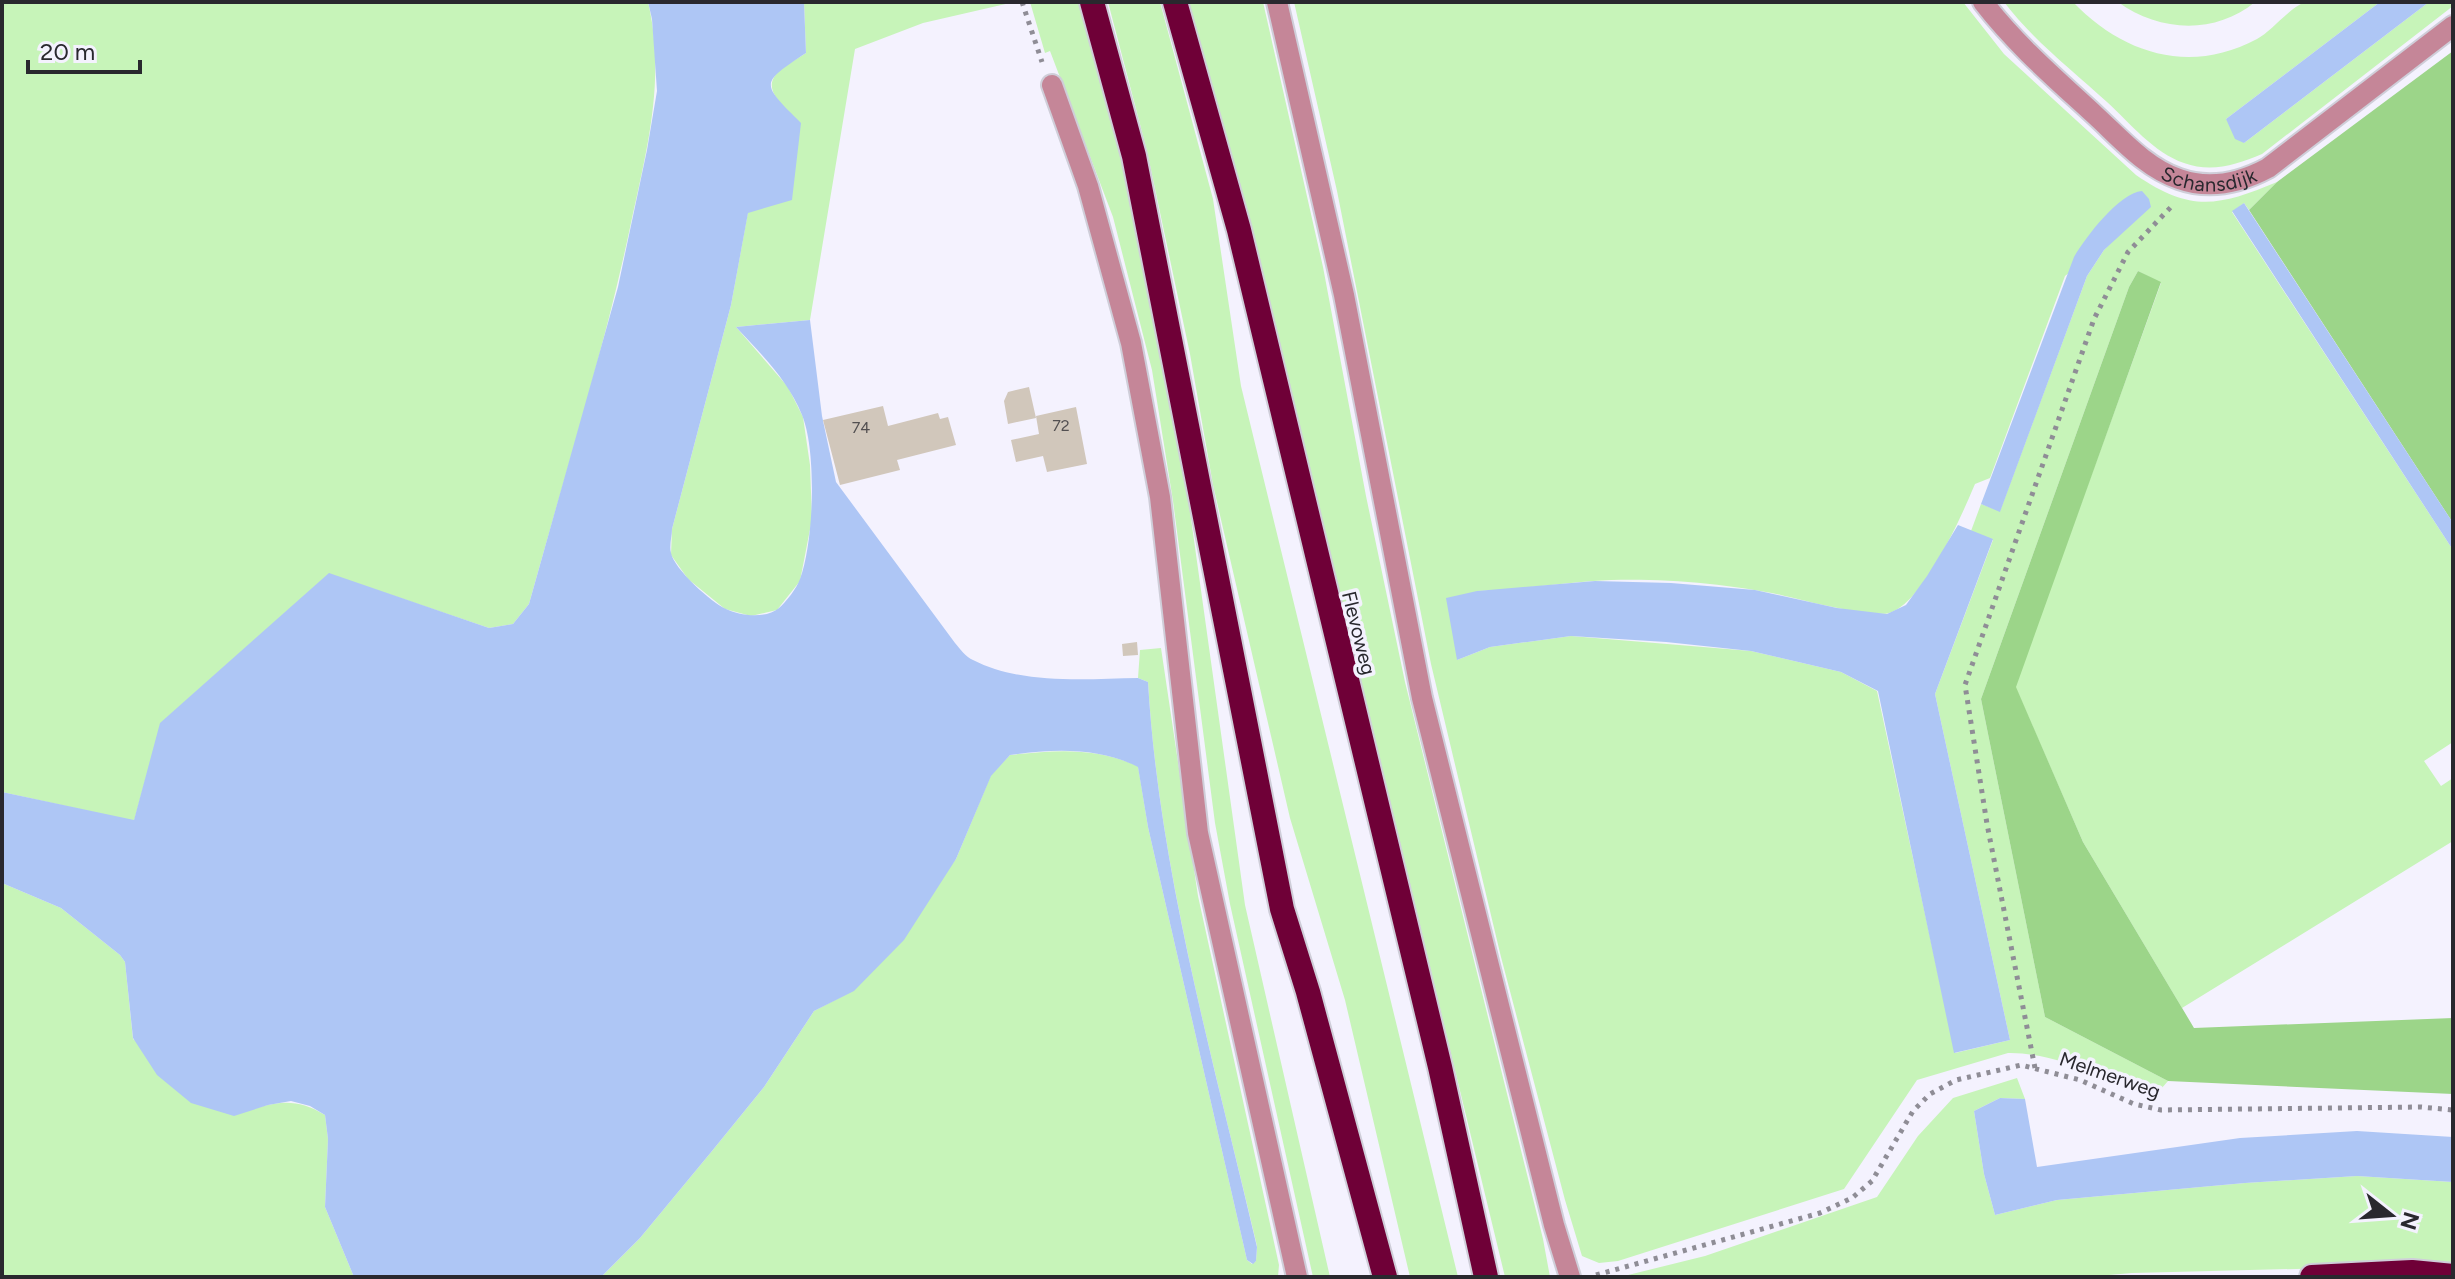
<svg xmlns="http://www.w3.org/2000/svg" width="2455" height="1279" font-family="Figtree,sans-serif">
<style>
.green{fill:#c7f4b9;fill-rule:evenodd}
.forest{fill:#9cd589}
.water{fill:#aec6f5}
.building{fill:#d1c7bb}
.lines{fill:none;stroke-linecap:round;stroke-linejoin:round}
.street-casing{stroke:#cfced9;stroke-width:24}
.highway-casing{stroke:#cfced9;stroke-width:28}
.path{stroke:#8f8d96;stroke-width:5;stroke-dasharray:4 6;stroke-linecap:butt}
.street{stroke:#c58698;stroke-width:20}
.highway{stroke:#6f0037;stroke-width:24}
.labels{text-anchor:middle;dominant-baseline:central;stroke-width:7;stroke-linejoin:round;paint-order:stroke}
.number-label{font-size:16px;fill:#535051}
.street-label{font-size:20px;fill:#29282e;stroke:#f4f2fe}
</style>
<rect width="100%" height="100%" fill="#f4f2fe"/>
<path class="green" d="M2 2H648C666 78 647 149 631 223 604 352 564 477 529 604L513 624 489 628 329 574 161 723 134 821 2 792Z
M804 2 1010 3 923 23 855 49 810 320 736 327 788 387 803 417 810 465 812 519 800 581 777 610 751 616 725 609 688 579 671 555 672 529 731 305 748 212 778 100C759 76 788 65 806 53Z
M1030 2H1080L1120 154 1161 343 1187 490 1245 905 1330 1277H1313L1230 904 1215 823 1173 501 1152 370 1113 217 1050 51 1045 53Z
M1108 2H1160L1213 199 1241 386 1458 1277H1410L1345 1000 1290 818 1213 485 1190 354 1147 151Z
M1189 2H1263L1323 267 1366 496 1405 682 1543 1239 1550 1277H1505L1331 557Z
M1294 2H1963L2004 54 2136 175C2191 213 2219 206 2277 182L2249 210 2244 203 2232 212 2453 550V742L2424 761 2441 786 2453 778V841L2182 1008 2083 842 2015 686 2161 283 2138 271 2129 287 1981 699 2045 1017 2168 1081 2154 1097C2111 1080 2055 1052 2008 1053L1917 1080 1844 1189 1618 1261 1599 1263 1582 1256 1565 1200 1501 957 1431 664 1337 191ZM2122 231 2104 250 2087 276 2000 511 1981 504 1971 531 1993 540 1935 694 2010 1040 1955 1053 1877 691 1841 672 1751 651 1571 636 1490 647 1457 660 1477 591C1516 590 1554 584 1593 581 1649 577 1726 583 1781 595 1802 600 1871 618 1889 613 1923 604 1962 515 1975 484L1990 478 2065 276Z
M2004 2H2073C2123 54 2190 75 2257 39 2272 31 2291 6 2306 2 2322 0 2361 2 2380 2L2226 119 2244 143 2429 2H2453V6L2262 154C2236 165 2211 173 2184 163 2154 153 2130 123 2107 102 2072 70 2033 40 2004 2Z
M2118 2H2255C2215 35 2159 32 2118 2Z
M1161 648 1198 896 1279 1265 1278 1277H601L640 1238 712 1151 764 1087 814 1011 854 990 956 859 991 775 1010 755C1056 750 1095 747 1138 766L1148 827 1247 1260 1252 1264 1256 1261 1257 1246C1214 1063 1159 870 1148 682L1138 678 1140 650Z
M2 883 61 908 120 955 125 962 133 1039 234 1115C270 1104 291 1094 325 1115L328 1139 325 1207 354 1277H2Z
M2017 1078 2025 1099 2000 1098 1974 1111 1984 1174 1995 1215 2057 1200 2245 1183 2357 1176 2453 1182V1265L2132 1273 2086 1277H1620L1705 1256 1877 1197 1918 1136 1953 1098Z"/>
<path class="forest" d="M2453 51V523L2249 210 2277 182Z
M2138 271 2161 282 2016 687 2083 842 2194 1028 2453 1018V1094L2168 1081 2045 1017 1981 699 2129 287Z"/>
<path class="water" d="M648 2H804L806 53C759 84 761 83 801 123L792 200 748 213 731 305 672 529C672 536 669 546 671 553 674 569 712 603 726 609 740 616 766 619 779 608 786 602 797 588 800 579 814 542 817 451 802 415 788 380 761 354 736 327L810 320 822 416 836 482 955 643C960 649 966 657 973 660 1022 685 1085 679 1138 678L1148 682C1159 871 1214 1062 1257 1247L1256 1261 1253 1264 1247 1260 1148 827 1138 767C1098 747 1053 749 1010 755L991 776 956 859 904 940 854 991 814 1011 764 1087 712 1151 640 1238 601 1277H354L325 1207 328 1139 325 1115 310 1106 291 1101 268 1105 234 1116 191 1103 157 1075 133 1038 125 962 120 955 61 908 2 883V792L134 820 160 723 329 573 489 628 513 624 529 604 618 287 647 150 657 91 652 19Z
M2380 2H2429L2244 143 2235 139 2226 119Z
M2142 191 2149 199 2151 207 2104 250 2087 276 2000 512 1981 504 2074 257C2085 238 2119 193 2142 191Z
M2244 203 2453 523V550L2232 211Z
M1958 525 1993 539 1935 694 2010 1040 1954 1053 1878 691 1841 672 1751 651 1666 642 1571 636 1490 647 1457 660 1446 598 1477 591 1595 581 1671 583 1755 590 1837 608 1887 614 1906 605 1927 576Z
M2000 1098 2025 1099 2037 1167 2240 1138 2357 1131 2453 1137V1182L2357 1176 2245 1183 2057 1200 1995 1215 1984 1174 1974 1111Z"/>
<path class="building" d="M1029 387 1036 418 1008 424 1004 401 1008 392Z
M883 406 888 426 938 413 940 419 948 417 956 445 897 460 900 470 840 485 823 420Z
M1076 407 1087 464 1047 472 1043 456 1016 462 1011 440 1039 434 1036 416Z
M1137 642 1138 655 1123 656 1122 644Z"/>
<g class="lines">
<g class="street-casing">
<g id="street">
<path d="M1277 2 1344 295 1422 698 1554 1225 1570 1277"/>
<path id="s1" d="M1983 2C2016 45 2057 80 2096 116 2121 139 2146 168 2179 179 2210 190 2240 183 2268 168L2453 26"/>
<path d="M1052 85 1088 186 1131 343 1160 497 1198 833 1297 1277"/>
</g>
</g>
<g class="highway-casing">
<path id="highway" d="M1092 2 1134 156 1282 909 1308 992 1385 1277
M1175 2 1239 230 1440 1067 1486 1277
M2312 1277 2412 1272 2453 1276"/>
</g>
<path class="path" d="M1022 2 1042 62
M2035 1068 1987 824 1965 685 2094 319 2128 252 2171 207
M1596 1275 1820 1213 1852 1198 1872 1181 1913 1111 1930 1094 1956 1080 2021 1065 2080 1080 2134 1104 2161 1110 2421 1107 2453 1110"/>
<use href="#street" class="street"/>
<use href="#highway" class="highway"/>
</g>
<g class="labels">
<g class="number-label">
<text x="1061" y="425">72</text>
<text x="861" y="427">74</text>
</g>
<g class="street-label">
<text stroke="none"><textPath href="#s1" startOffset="296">Schansdijk</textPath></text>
<text transform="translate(1359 633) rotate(76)">Flevoweg</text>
<text transform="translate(2110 1075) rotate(19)">Melmerweg</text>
</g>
</g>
<rect width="2455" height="1279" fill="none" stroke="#29282e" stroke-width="8"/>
<g transform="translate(2391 1215) rotate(107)" stroke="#f4f2fe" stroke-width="6" paint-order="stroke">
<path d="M0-6L14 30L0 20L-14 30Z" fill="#29282e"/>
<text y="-12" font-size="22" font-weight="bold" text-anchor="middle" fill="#29282e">N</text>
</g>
<path d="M28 60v12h112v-12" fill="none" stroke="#29282e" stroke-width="4"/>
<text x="40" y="60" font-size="24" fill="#29282e" stroke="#f4f2fe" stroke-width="6" paint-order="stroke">20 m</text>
</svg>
